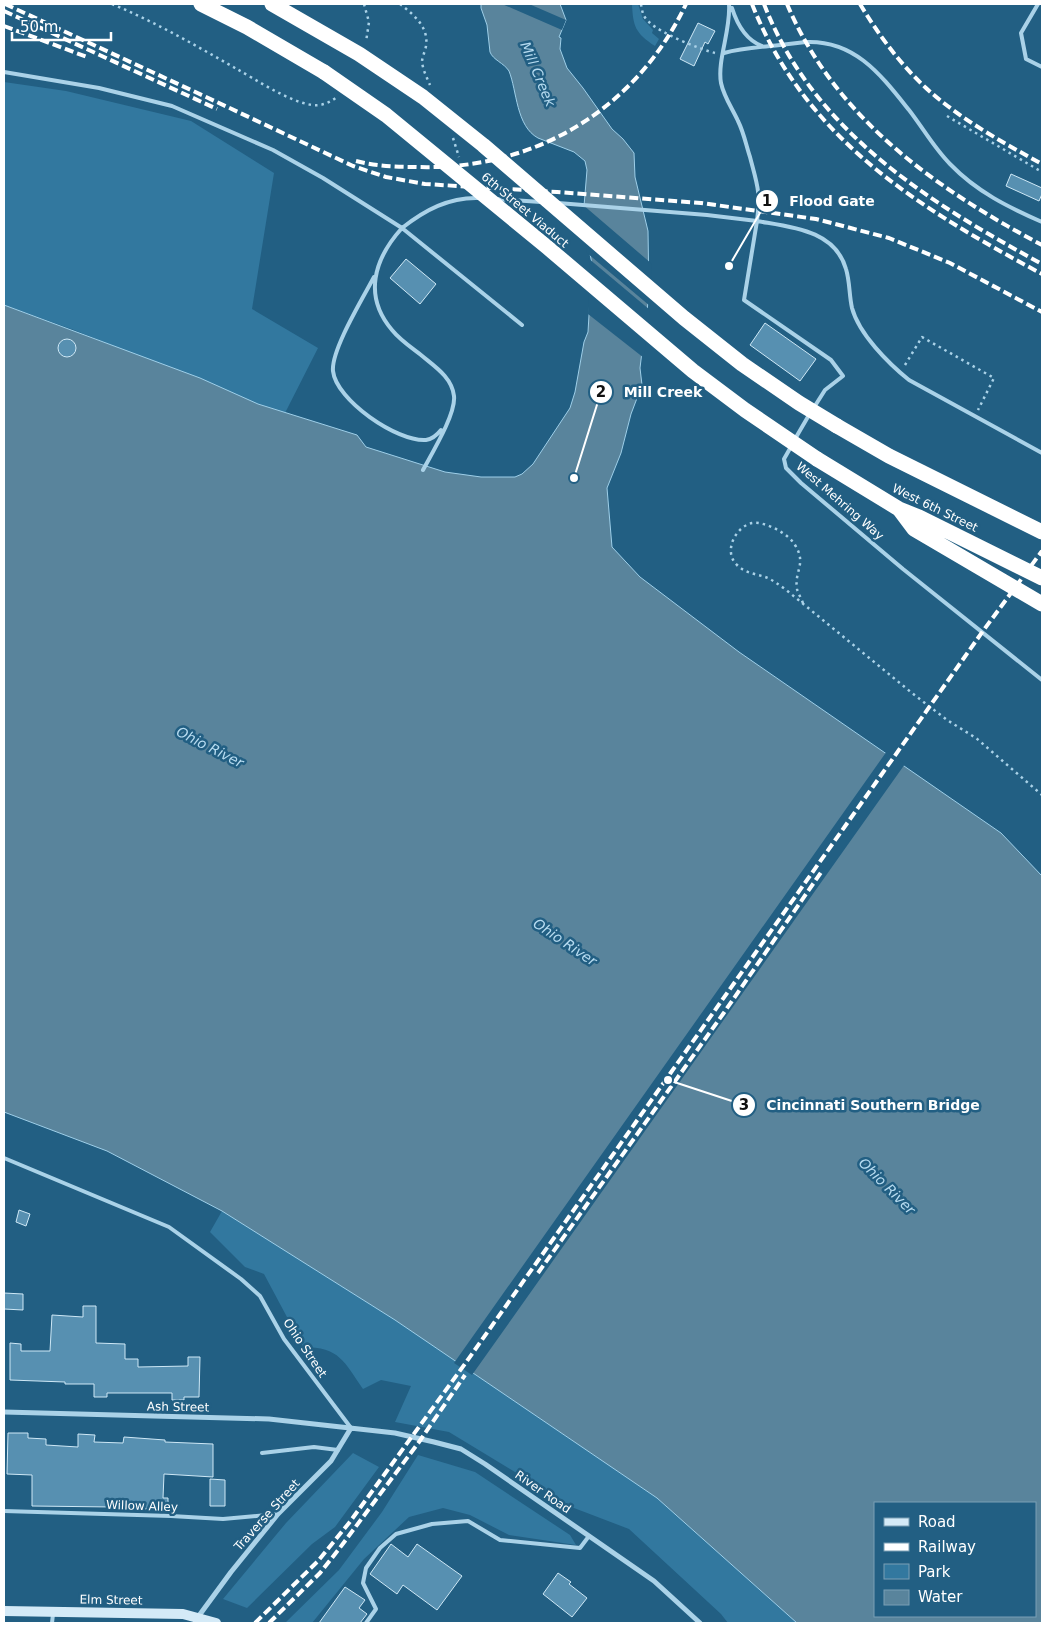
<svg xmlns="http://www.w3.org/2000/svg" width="1046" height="1627" font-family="'DejaVu Sans',sans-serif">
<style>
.green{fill:#32789f}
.water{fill:#59849c;stroke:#9ecfe9;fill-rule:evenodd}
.pier{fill:#225f83}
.building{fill:#5790b1;stroke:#cee8f6}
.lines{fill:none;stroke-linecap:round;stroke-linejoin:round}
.path{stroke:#aad2e8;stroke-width:2.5;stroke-dasharray:2.5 4;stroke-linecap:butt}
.service{stroke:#aad2e8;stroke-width:4}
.minor{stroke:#aad2e8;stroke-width:5}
.secondary{stroke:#d4eaf7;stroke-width:10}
.motorway{stroke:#fff;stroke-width:15}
.rail{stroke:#fff;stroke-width:4;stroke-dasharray:9 4;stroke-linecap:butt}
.motorway-bridge{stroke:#fff;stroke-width:15}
.labels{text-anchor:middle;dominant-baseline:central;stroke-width:5;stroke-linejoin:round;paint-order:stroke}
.street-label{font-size:12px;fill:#fff;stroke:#225f83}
.water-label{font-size:14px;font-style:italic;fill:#b6dbf0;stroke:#225f83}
.leader{fill:none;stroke:#fff;stroke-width:2}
.callout-dot{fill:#fff;stroke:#225f83;stroke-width:2}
.mark-label{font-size:15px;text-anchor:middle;font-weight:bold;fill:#111}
.callout-label{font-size:14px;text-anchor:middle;font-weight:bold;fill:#fff;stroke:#225f83;stroke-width:5;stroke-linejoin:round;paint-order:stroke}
</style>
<rect width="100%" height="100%" fill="#225f83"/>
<path class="green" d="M632 4H638L643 19 653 30 652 33 659 39 655 46C635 33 633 26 632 4Z
M4 82 66 91 191 121 274 173 252 309 318 348 285 413 258 404 74 330 4 305Z
M222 1211 395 1320 657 1498 797 1623H728L721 1614 629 1529 574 1508 449 1432 395 1422 411 1386 381 1380 363 1389C344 1362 340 1347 303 1347L264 1274 245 1267 210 1232Z
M353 1453 379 1467 335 1527 312 1544 247 1608 223 1599 286 1523Z
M418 1455 475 1472 570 1535 576 1545 509 1535 470 1515 443 1508 409 1517 364 1559 312 1623H285L339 1570 382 1512Z"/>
<path class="water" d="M481 4H560L566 20 559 37 561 38 560 49 567 68 583 88 612 129 623 139 634 153 635 177 648 231 649 294 640 368 642 385 631 414 621 453 607 488 612 547 640 577 739 652 1001 833 1042 876V1623H797L657 1498 395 1320 222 1211 107 1151 4 1112V305L200 378 258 404 357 435 366 447 445 472 481 477H515L522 474 533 464 570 408 575 392 584 342 588 332 592 264 583 218 587 170 585 161 574 152 538 138C516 126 517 91 509 71 504 63 493 60 490 52L487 25 481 8ZM875 1503H1035V1616H875Z"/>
<path class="pier" d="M502 4H529L566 20 562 30Z
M582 204 652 264 650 306 587 253 581 218Z
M588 258 650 310 644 358 588 314 590 265Z
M887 751 905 764 472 1375 454 1363Z"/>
<path class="building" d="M698 23 715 31 708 44 705 42 694 66 680 59Z
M1011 174 1042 188V194L1039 201 1006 186Z
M406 259 436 284 420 304 390 278Z
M765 323 816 359 800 381 750 345Z
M58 348a9 9 0 1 1 18 0a9 9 0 1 1-18 0Z
M19 1210 30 1214 26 1226 16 1222Z
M4 1293 23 1294V1310L4 1309Z
M83 1306H96V1343L125 1344V1359H138V1367L188 1366V1357H200L199 1397H184V1400H172V1393H107V1397H94V1384H65V1382L10 1380V1343L21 1344V1351H50L52 1315 83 1317Z
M8 1433H28V1438L46 1439V1445L78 1447V1434L95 1435 94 1442 123 1443 124 1437 165 1440V1442L213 1444V1477L164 1474 163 1498H168V1510L113 1507 32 1506V1475L7 1474Z
M210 1479 225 1480V1506H210Z
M391 1544 408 1557 417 1544 462 1576 437 1610 403 1585 397 1594 370 1574Z
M558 1573 571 1582 569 1584 587 1598 572 1617 543 1594Z
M345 1587 365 1600 359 1608 367 1614 360 1623H319Z"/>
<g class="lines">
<path class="path" d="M112 4C155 22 195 45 235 68 257 80 287 101 312 105 322 106 329 103 337 97
M364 4 369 22 366 42
M400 4C414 15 429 27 426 46 425 52 422 57 422 62 423 70 427 78 430 85
M641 4C642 11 643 17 649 22 660 33 699 49 715 53
M947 116 1042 172
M453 138 459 157
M905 365 922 337 994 378 978 410
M803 603C801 598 798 593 797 589 794 571 807 564 795 545 789 534 765 521 752 523 735 527 723 552 737 565 746 574 758 574 768 578 774 581 779 585 785 589L912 693 947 720 976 738 1042 795"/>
<path class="service" d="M729 4C731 30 717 60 721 83 724 97 732 108 738 121 744 133 746 145 750 157 757 184 761 192 757 221 791 227 835 230 846 269 850 282 849 295 852 308 859 334 888 363 909 380L1042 453
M1038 4 1021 33 1026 59 1042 67
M732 8C737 24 746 40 762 46
M724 53C742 48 760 47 780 45 788 44 797 43 806 42 855 40 881 75 909 110 923 128 934 148 950 164 977 192 1008 207 1042 222
M4 72 99 88 172 106 273 150 323 178 402 228C374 259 363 296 392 330 400 340 412 348 421 355 434 366 452 377 454 396 456 414 432 453 423 470
M479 198C449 197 425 210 402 228L522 325
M496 199 541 202
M558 203 707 215 757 221 744 300 831 360 843 376 825 390 813 409
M374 277C363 298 331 350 333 371 336 400 397 442 426 440 433 439 437 435 441 430
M795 439 809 415
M792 445 784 459 786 468 801 483 903 569 1042 680
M4 1158 169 1227 241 1279 260 1296 284 1339 351 1428
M262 1453 314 1447 338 1450
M4 1511 171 1516 223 1519 278 1514
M52 1623 53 1614
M366 1623 376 1609 363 1583 366 1568 380 1548 396 1534 432 1524 468 1521 500 1540 580 1548 589 1536"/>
<path class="minor" d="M4 1412 269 1419 395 1433 434 1442 461 1449 485 1464 654 1581 700 1623
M198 1617 231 1572 278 1514 331 1461 351 1428"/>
<path class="secondary" d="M4 1611 183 1614 216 1623"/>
<path class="motorway" d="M201 4 247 27 324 72
M837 426 889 456 1042 532
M817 459 899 509 919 517 1042 578
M899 509 914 529 1042 604"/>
<path class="rail" d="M5 4 204 96 353 166 386 177 425 184 557 192 701 203 816 219 889 238 950 263 1042 312
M752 4C806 140 919 208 1042 274
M764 4C813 131 928 202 1042 264
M787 4C835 118 936 189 1042 245
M860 4C878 34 900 64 926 88 960 119 1002 142 1042 164
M4 11 217 109
M4 26 87 57
M356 161C375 166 396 167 416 167 533 171 636 110 686 4
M538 1273 723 1014 822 871
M255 1623 318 1561 349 1523 467 1361 983 631 1042 551
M269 1623 320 1573 339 1549 419 1442 465 1375"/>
<path class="motorway-bridge" d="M272 4 359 54 423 97 483 145 684 318 742 364 799 403 837 426
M324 72 386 115 547 247 693 371 745 410 817 459"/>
</g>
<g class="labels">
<g class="street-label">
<text transform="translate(525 210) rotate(40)">6th Street Viaduct</text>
<text transform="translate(840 501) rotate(41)">West Mehring Way</text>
<text transform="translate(935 508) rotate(26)">West 6th Street</text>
<text transform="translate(305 1348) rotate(56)">Ohio Street</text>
<text transform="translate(178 1407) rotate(1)">Ash Street</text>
<text transform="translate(543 1492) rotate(35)">River Road</text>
<text transform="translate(142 1506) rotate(2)">Willow Alley</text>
<text transform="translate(267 1515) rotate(-48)">Traverse Street</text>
<text transform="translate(111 1600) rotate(1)">Elm Street</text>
</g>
<g class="water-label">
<text transform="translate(538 74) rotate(67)">Mill Creek</text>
<text transform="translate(210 747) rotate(27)">Ohio River</text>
<text transform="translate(565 942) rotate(34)">Ohio River</text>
<text transform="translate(887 1186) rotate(45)">Ohio River</text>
</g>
</g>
<path class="leader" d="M729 266L767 201M574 478L601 392M668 1080L744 1105"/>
<g class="callout-dot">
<circle cx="729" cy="266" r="5"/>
<circle cx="574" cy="478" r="5"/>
<circle cx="668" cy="1080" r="5"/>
<circle cx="767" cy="201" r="12"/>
<circle cx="601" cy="392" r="12"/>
<circle cx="744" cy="1105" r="12"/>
</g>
<g class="mark-label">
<text x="767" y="206">1</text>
<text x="601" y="397">2</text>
<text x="744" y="1110">3</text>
</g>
<g class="callout-label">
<text x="832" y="206">Flood Gate</text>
<text x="663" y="397">Mill Creek</text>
<text x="873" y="1110">Cincinnati Southern Bridge</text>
</g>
<rect width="1046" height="1627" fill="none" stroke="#ffffff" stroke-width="10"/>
<rect x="874" y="1502" width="162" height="115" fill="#225f83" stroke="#7a9fb5"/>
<rect x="884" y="1518" width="25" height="8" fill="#d4eaf7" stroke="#7a9fb5"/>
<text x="918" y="1527" font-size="15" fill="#ffffff">Road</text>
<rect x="884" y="1543" width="25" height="8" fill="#ffffff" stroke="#7a9fb5"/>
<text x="918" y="1552" font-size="15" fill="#ffffff">Railway</text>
<rect x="884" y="1564" width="25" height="15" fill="#32789f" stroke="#7a9fb5"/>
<text x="918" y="1577" font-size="15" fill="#ffffff">Park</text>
<rect x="884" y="1590" width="25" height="15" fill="#59849c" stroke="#7a9fb5"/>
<text x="918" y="1602" font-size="15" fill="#ffffff">Water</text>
<path d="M12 32v8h99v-8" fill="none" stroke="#ffffff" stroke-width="2.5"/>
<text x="20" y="32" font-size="15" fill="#ffffff" stroke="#225f83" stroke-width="4" paint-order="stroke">50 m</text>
</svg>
